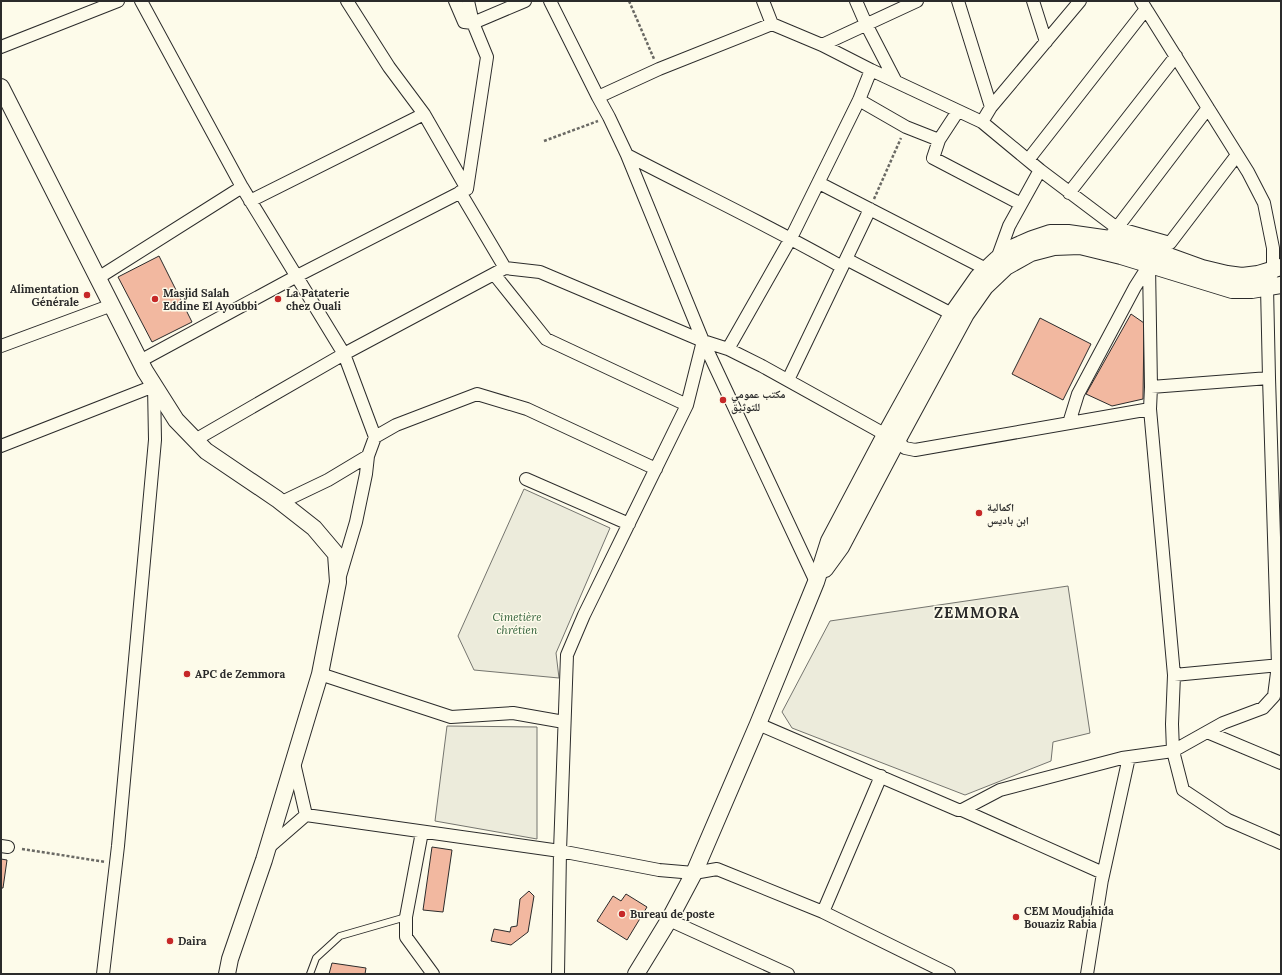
<svg xmlns="http://www.w3.org/2000/svg" width="1282" height="975" font-family="Lora,'Noto Naskh Arabic',serif">
<style>
.green{fill:#ecebdb;stroke:#74746e}
.building{fill:#f2b8a0;stroke:#2b2b2b}
.lines{fill:none;stroke-linecap:round;stroke-linejoin:round}
.service-casing{stroke:#2b2b2b;stroke-width:8}
.minor-casing{stroke:#2b2b2b;stroke-width:14}
.secondary-casing{stroke:#2b2b2b;stroke-width:18}
.path{stroke:#6a6964;stroke-width:2.5;stroke-dasharray:3 2;stroke-linecap:butt}
.service{stroke:#fdfbea;stroke-width:6}
.minor{stroke:#fdfbea;stroke-width:12}
.secondary{stroke:#fdfbea;stroke-width:16}
.poi-dot{fill:#c62828;stroke:#fdfbea;stroke-width:1.5}
.labels{text-anchor:middle;dominant-baseline:central;stroke-width:3;stroke-linejoin:round;paint-order:stroke}
.poi-label{font-size:11px;font-weight:bold;fill:#2b2b2b;stroke:#fdfbea;text-anchor:start}
.park-label{font-size:11px;font-style:italic;fill:#34623c;stroke:#fdfbea}
.district-label{font-size:15px;font-weight:bold;letter-spacing:1px;fill:#2b2b2b;stroke:#fdfbea}
</style>
<rect width="100%" height="100%" fill="#fdfbea"/>
<path class="green" d="M524 489 610 528 556 653 559 678 474 670 458 636Z
M1068 586 1090 733 1053 742 1051 761 965 795 792 728 782 712 830 621Z
M447 726 537 727V839L435 821Z"/>
<path class="building" d="M159 256 192 322 152 342 118 277Z
M1131 314 1144 323 1143 399 1112 406 1086 394Z
M1040 318 1091 344 1063 400 1012 374Z
M432 847 452 850 443 912 423 910Z
M1 859 7 860 3 888H1Z
M529 891 534 896 528 932 511 945 491 941 494 929 510 932 511 927 517 926 520 899Z
M626 894 647 907 627 940 597 921 613 896 621 901Z
M332 963 366 968 365 974H329Z"/>
<g class="lines">
<g class="service-casing">
<path id="service" d="M310 974 316 958 340 936 406 917"/>
</g>
<g class="minor-casing">
<path id="minor" d="M347 1 389 67 424 114
M455 1 464 22 473 23 468 1
M550 1 598 97 609 117 627 155 703 341 816 582
M763 1 772 24 822 45 871 70 982 122 1040 170 1117 228 1170 243 1237 155
M856 1 866 24 895 80
M958 1 991 107
M1033 1 1046 42
M1141 1 1248 172 1264 203 1273 248V271L1267 287 1269 378
M822 45 917 1
M1 47 118 1
M598 97 659 69 772 24
M859 100 906 127 939 140
M958 111 939 140 933 158 1021 204
M982 122 991 107 1080 1
M627 155C698 192 772 227 842 267
M1028 160 1146 9
M819 183 986 269
M242 187 344 354 375 437 396 425 477 394 527 409 656 469
M460 192 505 268
M1069 193 1176 56
M250 201 424 114 467 189
M1113 233 1208 108
M846 259 952 314
M997 259 1009 226 1040 170
M1149 265 1151 387
M494 274 546 339 687 405
M98 278 242 187 141 1
M703 341 728 349 762 366 897 441 905 448 915 450 1150 409 1151 387 1269 378 1278 665 1274 696 1263 708 1223 723 1173 751 1122 758 1000 790 962 810 1103 873 1087 974
M1 346 112 305
M728 349 791 238 859 100 871 70
M140 361 297 276 467 189 487 57 473 23 525 1
M788 380 870 209
M1150 409 1174 675 1172 724 1173 751 1183 790 1228 820 1281 843
M1069 423 1078 394 1135 287 1149 265
M195 440 344 354 505 268 540 272 703 341 687 405 584 615 567 655 560 851 659 870 694 873 717 869 823 912 949 974
M1 446 154 386 155 440 118 846 103 974
M526 479 629 524
M282 502 328 480 368 456
M340 576 356 522 366 474 368 456 375 437
M320 674 451 717 513 713 564 722
M1174 675 1281 665
M758 724 958 810H962
M1207 732 1281 763
M306 815 560 851 558 974
M422 832 406 917V937L433 974
M1 846 8 847
M268 848 306 815 294 763
M1102 880 1129 757
M823 912 881 776
M669 920 788 974"/>
</g>
<g class="secondary-casing">
<path id="secondary" d="M1 87 145 371 176 420 206 451 277 499 314 528 336 554 338 582 320 674 264 860 230 959 227 974
M825 569 841 547 897 441 966 314 985 287 1006 267 1031 253 1054 247 1080 246 1121 256 1232 290H1252L1281 285
M636 974 669 920 694 873 758 724 816 582 829 541 885 435 952 314 978 277 997 259 1014 247 1032 239 1050 233H1068L1110 239 1166 255 1202 268 1227 274 1242 276 1258 274 1281 267"/>
</g>
<path class="path" d="M629 1 654 59
M544 141 598 121
M874 199 901 138
M22 849 106 862"/>
<use href="#service" class="service"/>
<use href="#minor" class="minor"/>
<use href="#secondary" class="secondary"/>
</g>
<g class="poi-dot">
<circle cx="87" cy="295" r="4"/>
<circle cx="155" cy="299" r="4"/>
<circle cx="278" cy="299" r="4"/>
<circle cx="723" cy="400" r="4"/>
<circle cx="979" cy="513" r="4"/>
<circle cx="187" cy="674" r="4"/>
<circle cx="622" cy="914" r="4"/>
<circle cx="1016" cy="917" r="4"/>
<circle cx="170" cy="941" r="4"/>
</g>
<g class="labels">
<g class="poi-label">
<text x="79" y="289" text-anchor="end">Alimentation<tspan x="79" dy="13">Générale</tspan></text>
<text x="163" y="293">Masjid Salah<tspan x="163" dy="13">Eddine El Ayoubbi</tspan></text>
<text x="286" y="293">La Pataterie<tspan x="286" dy="13">chez Ouali</tspan></text>
<text x="731" y="394">مكتب عمومي<tspan x="731" dy="13">للتوثيق</tspan></text>
<text x="987" y="507">اكمالية<tspan x="987" dy="13">ابن باديس</tspan></text>
<text x="195" y="674">APC de Zemmora</text>
<text x="1024" y="911">CEM Moudjahida<tspan x="1024" dy="13">Bouaziz Rabia</tspan></text>
<text x="630" y="914">Bureau de poste</text>
<text x="178" y="941">Daira</text>
</g>
<g class="park-label">
<text x="517" y="617">Cimetière<tspan x="517" dy="13">chrétien</tspan></text>
</g>
<g class="district-label">
<text x="977" y="612">ZEMMORA</text>
</g>
</g>
<rect width="1282" height="975" fill="none" stroke="#2b2b2b" stroke-width="4"/>
</svg>
